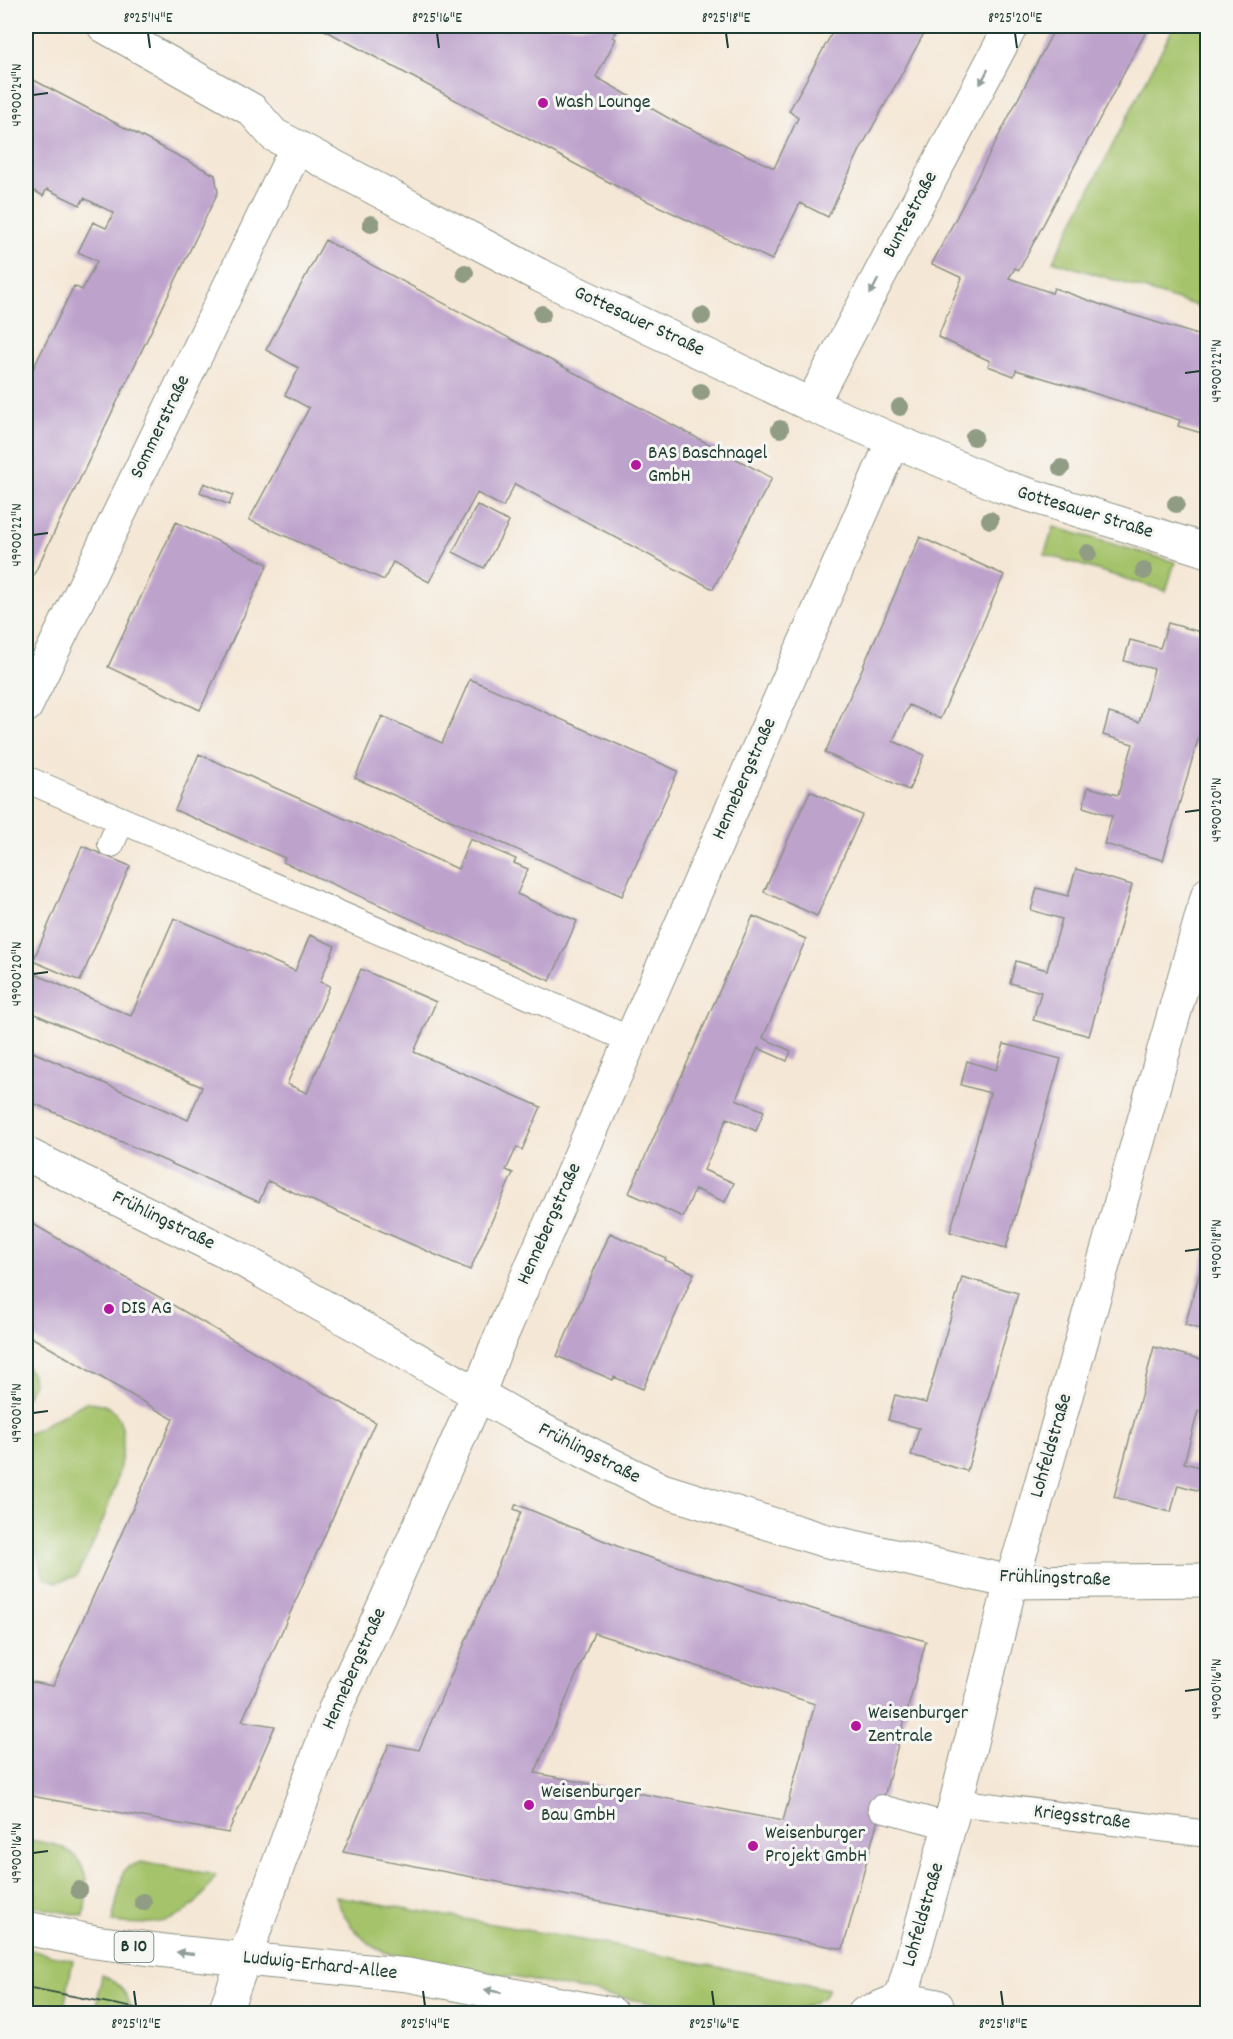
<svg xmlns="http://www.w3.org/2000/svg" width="1233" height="2039" font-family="Dekko,sans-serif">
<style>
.green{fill:#a5c36b;stroke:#628050;stroke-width:1.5}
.building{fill:#bda2cc;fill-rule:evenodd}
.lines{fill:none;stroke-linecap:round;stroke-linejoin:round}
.service-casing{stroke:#8a9284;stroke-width:28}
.minor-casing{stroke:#8a9284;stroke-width:35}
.primary-casing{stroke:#8a9284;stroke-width:35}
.service{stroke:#fff;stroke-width:26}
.minor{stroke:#fff;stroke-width:33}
.primary{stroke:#fff;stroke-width:33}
.tram{stroke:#1f3d34;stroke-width:1.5}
.tree{fill:#919c84}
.oneway{fill:#8f9e9a}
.ticks{fill:none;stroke:#1f3d34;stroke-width:2}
.poi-dot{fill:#b5179e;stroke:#f6f6f2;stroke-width:2}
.labels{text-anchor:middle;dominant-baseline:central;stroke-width:6;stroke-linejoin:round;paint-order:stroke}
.shield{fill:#f6f6f2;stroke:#60746d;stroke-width:1.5}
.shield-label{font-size:18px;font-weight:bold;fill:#1f3d34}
.poi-label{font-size:20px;fill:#1f3d34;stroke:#f6f6f2;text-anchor:start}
.street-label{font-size:20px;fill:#1f3d34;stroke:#f6f6f2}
.neatline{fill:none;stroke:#1f3d34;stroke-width:2}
.ticks-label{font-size:15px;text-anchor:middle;fill:#1f3d34}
</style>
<rect width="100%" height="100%" fill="#f6f6f2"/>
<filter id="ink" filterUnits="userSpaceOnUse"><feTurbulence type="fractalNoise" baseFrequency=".0167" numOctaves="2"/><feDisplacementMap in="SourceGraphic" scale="12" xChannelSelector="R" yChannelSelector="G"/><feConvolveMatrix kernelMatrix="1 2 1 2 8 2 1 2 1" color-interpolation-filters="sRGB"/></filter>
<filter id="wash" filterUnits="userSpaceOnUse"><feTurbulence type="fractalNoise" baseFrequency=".008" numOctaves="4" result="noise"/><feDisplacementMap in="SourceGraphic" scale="24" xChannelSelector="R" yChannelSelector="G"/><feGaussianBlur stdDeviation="1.35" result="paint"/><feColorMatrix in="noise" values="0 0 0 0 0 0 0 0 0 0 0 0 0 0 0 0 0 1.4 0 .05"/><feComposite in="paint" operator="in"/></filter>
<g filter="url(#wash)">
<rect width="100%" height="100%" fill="#f5e7d5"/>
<path class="green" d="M1174 26H1207V309L1053 261Z
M1054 527 1175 562 1166 591 1044 554Z
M26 1365 32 1375 33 1385 26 1397Z
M86 1402C98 1402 111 1405 118 1417 137 1449 95 1546 76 1576L57 1582 44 1578 26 1520V1435Z
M26 1839C37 1842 53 1842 63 1848 91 1862 88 1890 84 1916L26 1905Z
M141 1862 216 1875C189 1923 164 1927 112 1922L123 1873 128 1867Z
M336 1896 609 1945 829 1989 823 1998 791 2013H705L395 1955C368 1950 343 1922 336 1896Z
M26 1949 73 1960 63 2013H26Z
M102 1975C119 1984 130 1993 131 2013H95Z"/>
<g id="blocks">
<path class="building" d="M317 26H620L613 37 616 39 596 77 670 119 774 168 798 118 789 111 836 26H928L861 148 828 217 800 203 772 260 620 188Z
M1056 26H1149L1019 270 1015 268 1009 278 1052 293 1054 288 1113 309 1208 338V435L1178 426 1180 420 1087 391 1016 370 1014 376 988 366 990 361 938 337 962 278 932 264Z
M26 76 215 175 218 192 26 591V383L74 286 82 290 97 261 78 252 93 222 106 228 114 213 84 198 80 205 47 189 43 196 26 186Z
M325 240 772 478 713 589 515 484 503 507 477 493 429 582 393 562 384 580 249 520 309 408 285 395 299 368 266 350Z
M204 483 233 495 229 505 200 492Z
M477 505 509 522 484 568 453 552Z
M176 522 268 564 200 710 108 667Z
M920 537 1004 575 940 719 909 705 893 741 924 755 909 790 825 753Z
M1168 623 1208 634V705L1163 860 1104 844 1112 816 1083 807 1088 787 1118 795 1133 744 1103 735 1109 713 1139 722 1147 695 1154 669 1124 661 1130 640 1160 648Z
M470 679 678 771 622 896 355 778 382 716 442 743Z
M199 754 458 869 470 839 516 859 514 863 528 869 517 894 577 921 550 981 283 862 285 858 175 810Z
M810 791 862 815 817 916 764 892Z
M82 846 130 866 80 981 33 961Z
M1076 869 1132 885 1089 1036 1033 1020 1041 992 1010 983 1016 961 1047 970 1062 919 1031 910 1037 888 1068 896Z
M753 916 806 939 763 1038 791 1051 787 1061 758 1048 736 1099 764 1111 756 1131 727 1118 704 1170 734 1183 725 1202 695 1189 683 1217 629 1193Z
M174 918 295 971 310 935 335 946 320 982 330 986 287 1084 307 1093 361 969 436 1002 414 1052 541 1107 522 1150 517 1147 506 1170 513 1173 470 1270 268 1181 259 1202 26 1100V1049L188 1120 202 1087 26 1010V970L131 1016Z
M1004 1044 1061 1059 1006 1248 950 1232 990 1093 961 1085 967 1061 996 1070Z
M26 1220 375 1422 242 1721 275 1726 228 1833 26 1795V1681L53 1686 173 1419 26 1334Z
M610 1233 666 1258 665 1260 694 1273 643 1389 614 1377 613 1380 557 1356Z
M1208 1244V1331L1185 1325Z
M962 1277 1018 1293 967 1471 911 1455 919 1428 888 1420 895 1395 926 1403Z
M1154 1347 1208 1361V1375L1204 1388 1208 1389V1413L1198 1411 1184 1463 1208 1469V1493L1178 1485 1171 1512 1114 1497Z
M516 1504 629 1551 838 1617 926 1641 843 1949 343 1852 389 1744 419 1750 521 1512 514 1509ZM594 1633 815 1704 783 1821 535 1773Z"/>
</g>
</g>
<g filter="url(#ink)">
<use href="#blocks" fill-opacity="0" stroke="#8a9284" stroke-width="1.5"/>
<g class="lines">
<g class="service-casing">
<path id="service" d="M26 779 631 1040
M111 844 121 821
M956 1802 1208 1834
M881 1808 949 1826"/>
</g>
<g class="minor-casing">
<path id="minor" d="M104 26 252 110 274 135 297 147 539 275 811 405 1001 486 1208 551
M811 405 1011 26
M26 706 297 147
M26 1154 244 1261 532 1425 662 1490 823 1540 1011 1582 1208 1580
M901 1999 956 1802 1011 1582 1030 1523 1208 894
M224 2014 335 1709 377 1621 478 1395 495 1350 893 441
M864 2014 901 1999 937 2006"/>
</g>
<g class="primary-casing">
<path id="primary" d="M26 1928 95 1942 174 1952 408 1975 612 2014"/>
</g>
<use href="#service" class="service"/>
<use href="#minor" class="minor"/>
<use href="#primary" class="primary"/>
<path class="tram" d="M26 1987 165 2014
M26 2009 48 2014"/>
</g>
<g class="tree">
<circle cx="371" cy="224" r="9"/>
<circle cx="465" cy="273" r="9"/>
<circle cx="542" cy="314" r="9"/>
<circle cx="702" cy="316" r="9"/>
<circle cx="701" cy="392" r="9"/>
<circle cx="900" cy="407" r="9"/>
<circle cx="780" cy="429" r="9"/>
<circle cx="974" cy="437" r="9"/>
<circle cx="1061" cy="468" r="9"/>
<circle cx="1176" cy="504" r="9"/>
<circle cx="990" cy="520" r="9"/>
<circle cx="1088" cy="553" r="9"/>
<circle cx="1144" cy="571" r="9"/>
<circle cx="79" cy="1890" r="9"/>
<circle cx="143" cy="1902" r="9"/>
</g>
<defs><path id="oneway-solid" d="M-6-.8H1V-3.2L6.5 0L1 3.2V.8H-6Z" transform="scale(1.5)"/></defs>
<g class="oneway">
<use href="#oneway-solid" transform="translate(984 77) rotate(118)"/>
<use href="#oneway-solid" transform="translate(874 287) rotate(118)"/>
<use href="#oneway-solid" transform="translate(185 1953) rotate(-174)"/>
<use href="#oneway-solid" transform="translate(493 1991) rotate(-169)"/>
</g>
</g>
<path class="ticks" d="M148 33 150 48M437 33 439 48M726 33 728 48M1015 33 1017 48M33 95 48 93M1185 373 1200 371M33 535 48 533M1185 812 1200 810M33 974 48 972M1185 1251 1200 1249M33 1413 48 1411M1185 1691 1200 1689M33 1853 48 1851M134 1991 136 2006M423 1991 425 2006M712 1991 714 2006M1001 1991 1003 2006"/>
<g class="poi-dot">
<circle cx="543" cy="103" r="6"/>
<circle cx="636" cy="465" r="6"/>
<circle cx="109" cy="1309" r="6"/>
<circle cx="856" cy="1726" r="6"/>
<circle cx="529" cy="1805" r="6"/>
<circle cx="753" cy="1846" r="6"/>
</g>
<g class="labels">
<rect class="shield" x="114.5" y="1932" width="39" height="30" rx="4.5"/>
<g class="shield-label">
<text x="134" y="1947">B 10</text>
</g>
<g class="poi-label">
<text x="555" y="103">Wash Lounge</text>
<text x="648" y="454">BAS Baschnagel<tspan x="648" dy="23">GmbH</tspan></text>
<text x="121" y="1309">DIS AG</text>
<text x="868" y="1714">Weisenburger<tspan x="868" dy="23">Zentrale</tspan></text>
<text x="541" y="1793">Weisenburger<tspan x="541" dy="23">Bau GmbH</tspan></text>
<text x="765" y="1834">Weisenburger<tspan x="765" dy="23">Projekt GmbH</tspan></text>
</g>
<g class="street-label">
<text transform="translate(911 215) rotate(-62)">Buntestraße</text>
<text transform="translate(639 322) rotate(25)">Gottesauer Straße</text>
<text transform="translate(161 427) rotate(-64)">Sommerstraße</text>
<text transform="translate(1085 513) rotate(17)">Gottesauer Straße</text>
<text transform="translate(745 779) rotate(-66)">Hennebergstraße</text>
<text transform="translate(163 1221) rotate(26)">Frühlingstraße</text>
<text transform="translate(550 1224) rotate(-66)">Hennebergstraße</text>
<text transform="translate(1052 1446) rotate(-74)">Lohfeldstraße</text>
<text transform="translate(589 1454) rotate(27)">Frühlingstraße</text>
<text transform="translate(1055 1579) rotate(2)">Frühlingstraße</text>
<text transform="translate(355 1669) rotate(-66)">Hennebergstraße</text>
<text transform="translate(1082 1818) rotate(7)">Kriegsstraße</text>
<text transform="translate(924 1915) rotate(-74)">Lohfeldstraße</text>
<text transform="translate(320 1966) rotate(6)">Ludwig-Erhard-Allee</text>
</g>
</g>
<rect width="1233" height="2039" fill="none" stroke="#f6f6f2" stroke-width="66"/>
<rect x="33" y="33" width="1167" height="1973" class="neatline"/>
<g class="ticks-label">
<text x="148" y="22">8°25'14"E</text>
<text x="437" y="22">8°25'16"E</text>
<text x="726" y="22">8°25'18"E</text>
<text x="1015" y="22">8°25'20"E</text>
<text transform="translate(16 95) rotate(-90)" y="5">49°00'24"N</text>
<text transform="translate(1216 371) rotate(-90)" y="5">49°00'22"N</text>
<text transform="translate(16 535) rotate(-90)" y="5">49°00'22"N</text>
<text transform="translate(1216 810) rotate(-90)" y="5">49°00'20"N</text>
<text transform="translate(16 974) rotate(-90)" y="5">49°00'20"N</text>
<text transform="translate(1216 1249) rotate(-90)" y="5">49°00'18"N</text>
<text transform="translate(16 1413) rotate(-90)" y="5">49°00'18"N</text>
<text transform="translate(1216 1689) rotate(-90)" y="5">49°00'16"N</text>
<text transform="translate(16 1853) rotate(-90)" y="5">49°00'16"N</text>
<text x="136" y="2028">8°25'12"E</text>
<text x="425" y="2028">8°25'14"E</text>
<text x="714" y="2028">8°25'16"E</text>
<text x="1003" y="2028">8°25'18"E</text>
</g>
</svg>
